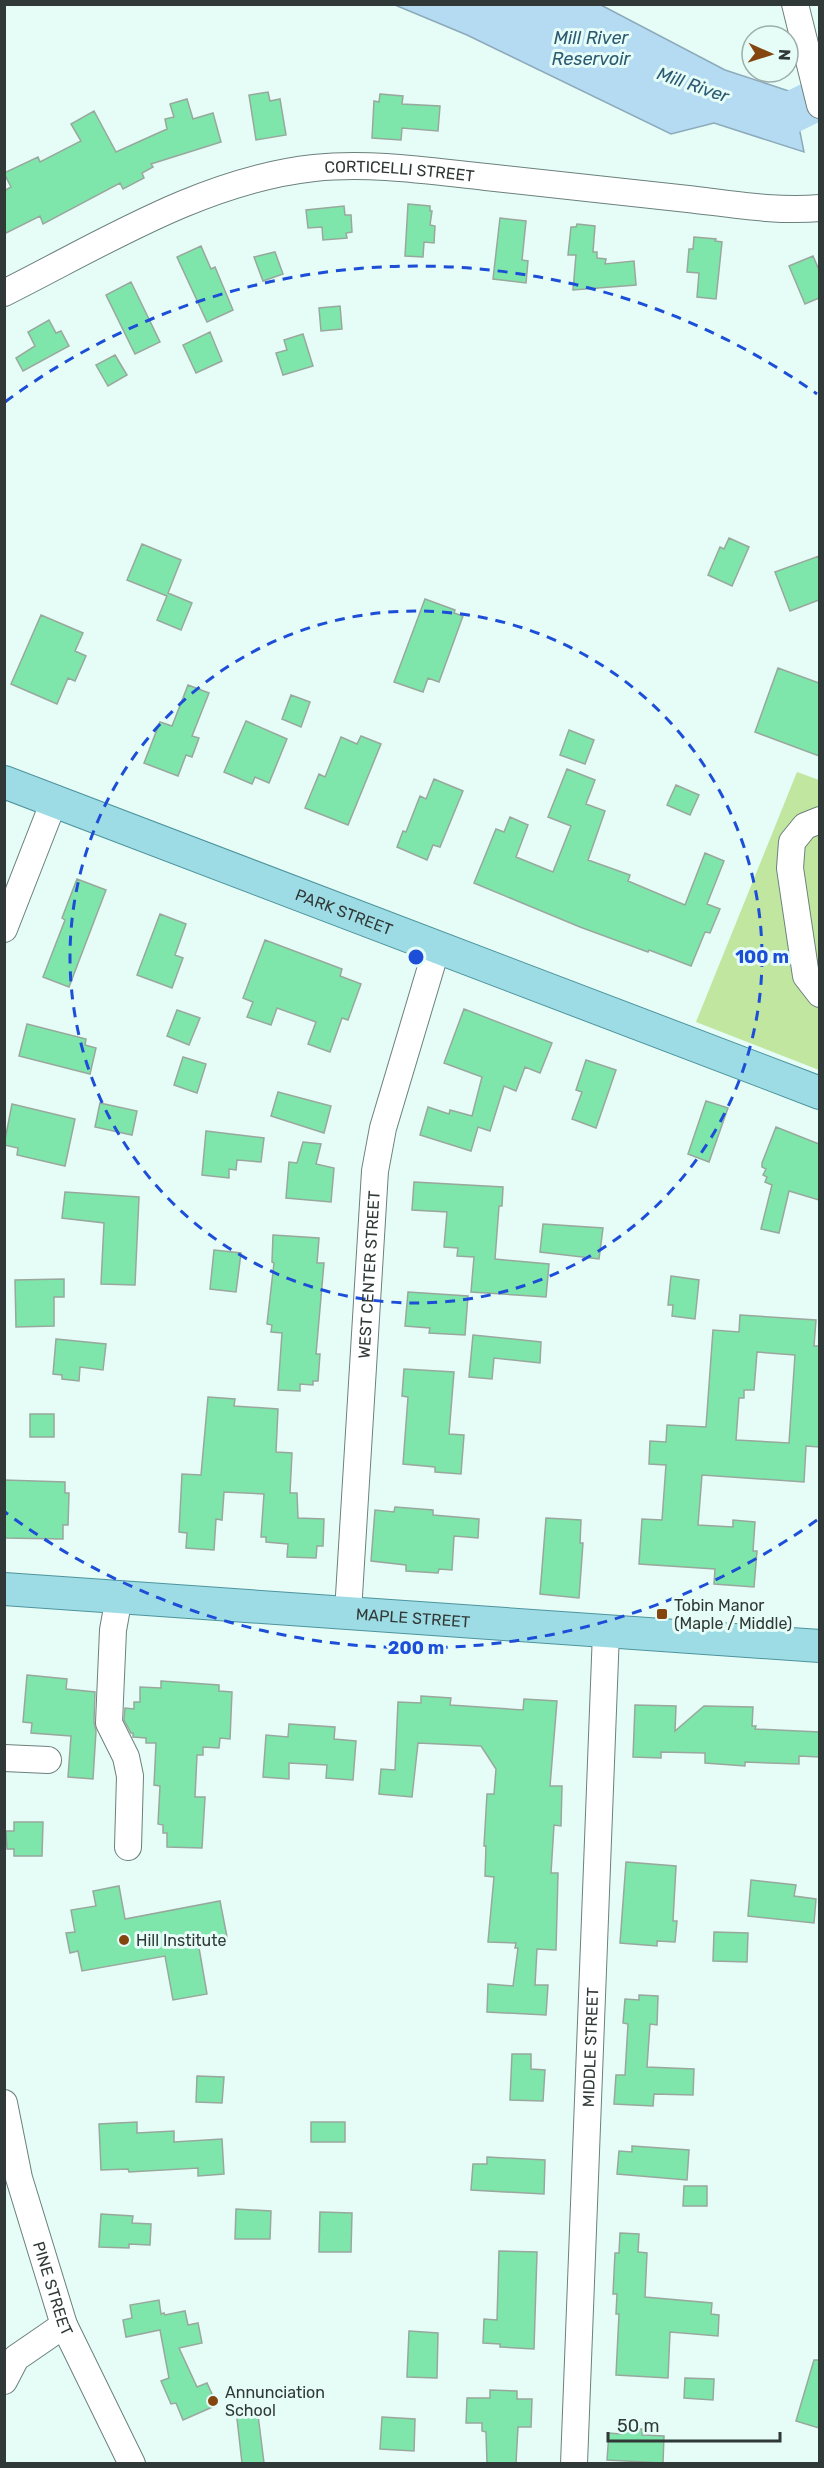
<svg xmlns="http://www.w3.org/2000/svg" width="824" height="2468" font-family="Rubik,sans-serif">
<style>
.green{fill:#c0e6a0}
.water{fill:#b4dbf2;stroke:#8caaba;stroke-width:1.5}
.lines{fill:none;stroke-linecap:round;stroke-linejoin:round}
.river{stroke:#b4dbf2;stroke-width:42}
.building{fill:#7fe6ab;stroke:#98a89d;stroke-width:1.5;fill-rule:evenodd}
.minor-casing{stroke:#6c807c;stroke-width:28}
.major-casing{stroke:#4d949d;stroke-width:34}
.minor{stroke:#fff;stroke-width:26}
.major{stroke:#9edce5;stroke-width:32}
.ring{fill:none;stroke:#1d4ed8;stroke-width:3;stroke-dasharray:10 8}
.poi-dot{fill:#85450e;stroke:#e5fcf7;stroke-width:2}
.labels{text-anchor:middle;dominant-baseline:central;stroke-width:6;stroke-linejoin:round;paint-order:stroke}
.street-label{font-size:16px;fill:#303937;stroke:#e5fcf7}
.poi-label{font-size:16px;fill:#303937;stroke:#e5fcf7;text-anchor:start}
.water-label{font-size:18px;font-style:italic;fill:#2c5972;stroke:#e5fcf7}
.centre{fill:#1d4ed8;stroke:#e5fcf7;stroke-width:3}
.ring-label{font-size:18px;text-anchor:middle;font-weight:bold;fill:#1d4ed8;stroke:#e5fcf7;stroke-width:6;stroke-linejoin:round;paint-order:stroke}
</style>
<rect width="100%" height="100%" fill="#e5fcf7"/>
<path class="green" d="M797 772 819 780V1070L696 1022Z"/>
<path class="water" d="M395 5H601L725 70 792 92 804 152 714 123 671 134 467 35Z"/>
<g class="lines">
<path class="river" d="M740 101 786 115 820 98"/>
</g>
<path class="building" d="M268 92 270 101 280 99 286 135 256 140 249 95Z
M380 94 403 96 402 104 440 106 438 131 402 128 401 140 372 138 374 101 379 102Z
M187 99 193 119 213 113 221 142 151 164 153 167 142 173 144 178 123 189 120 183 43 224 40 216 4 234V191L11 187 4 173 38 157 40 162 81 141 71 124 94 111 116 152 167 129 165 119 174 117 170 104Z
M408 204 430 206V211H432L430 225 435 226 434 243 424 242 423 257 405 256Z
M344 206 345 215H351L352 232 346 233 347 238 323 240 322 227 308 228 306 210Z
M500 218 526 221 522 260 528 261 526 283 493 279Z
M577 224 595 226 593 252H597V258L606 259 605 264 634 261 636 285 573 290 576 255H568L571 227H576Z
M694 237 716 239 715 241 722 242 716 299 697 297 699 273 687 272 689 249H693Z
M201 246 211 269 215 267 233 310 207 322 177 257Z
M275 252 283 274 263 281 254 257Z
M813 256 819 270V298L805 304 789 266Z
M131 282 160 342 135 354 106 295Z
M340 306 342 329 321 331 319 308Z
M49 320 56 333 61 331 69 346 23 371 16 358 35 346 28 332Z
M210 332 222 361 196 373 183 345Z
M303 334 313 366 283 375 276 353 287 350 284 340Z
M115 355 127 375 108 386 96 365Z
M729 538 749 547 732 586 708 575 720 547 724 549Z
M142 544 181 560 168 593 192 603 181 630 157 620 167 596 127 580Z
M819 556V600L790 611 775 572Z
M425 599 455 610 454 613 463 616 439 682 428 678 423 692 394 682Z
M41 615 83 633 75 651 86 656 75 681 68 678 57 704 11 684Z
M778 668 819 683V756L755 732Z
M188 685 209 693 192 736 199 738 192 757 186 755 178 776 144 763 160 722 172 726Z
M291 695 310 702 301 727 282 719Z
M246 721 287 739 269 783 255 777 252 784 224 772Z
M569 730 594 740 585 764 560 755Z
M361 736 381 744 348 825 305 808 319 774 325 777 341 737 357 744Z
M567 769 595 780 586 804 605 811 588 860 630 875 628 881 685 905 705 853 724 861 707 904 720 909 710 933 705 932 691 966 649 950 648 952 580 927 474 883 496 829 504 832 510 817 528 825 516 857 553 872 571 826 548 817Z
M434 779 463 791 440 847 433 845 427 860 397 847 403 831 406 832 420 796 426 799Z
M676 785 699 795 690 815 667 805Z
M77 879 106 890 69 987 43 977 65 920 62 918Z
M160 914 186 924 175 955 183 958 172 988 137 975Z
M265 940 342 969 340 976 361 984 348 1020 342 1018 330 1052 308 1044 316 1022 277 1008 271 1025 247 1017 253 1002 243 998Z
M464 1009 552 1043 540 1073 525 1067 516 1091 504 1086 490 1131 478 1127 471 1151 420 1135 428 1107 449 1114 450 1110 472 1116 482 1077 444 1063Z
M177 1010 200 1018 189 1045 167 1036Z
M27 1024 86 1039 85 1045 96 1048 90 1074 19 1056Z
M183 1057 206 1064 197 1093 174 1085Z
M586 1060 616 1070 596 1128 572 1119 582 1092 576 1090Z
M278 1092 331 1106 324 1133 271 1116Z
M706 1101 728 1108 709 1162 688 1154Z
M100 1103 137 1111 132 1135 95 1127Z
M12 1104 75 1119 65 1166 17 1155 18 1148 4 1145Z
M776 1127 819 1144V1200L789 1191 779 1233 761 1229 772 1185 765 1182 767 1177 763 1175 766 1169 762 1167V1163Z
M206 1131 264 1138 261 1162 237 1160 236 1170 229 1169V1178L202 1175Z
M303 1142 321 1144 316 1164 334 1168 331 1202 286 1198 289 1162 297 1163Z
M414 1182 503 1187 502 1206H499L495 1259 549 1264 546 1297 471 1292 474 1257 457 1256 458 1248 444 1247 447 1212 412 1210Z
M65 1192 139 1197 135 1285 101 1284 104 1223 62 1218Z
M543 1224 603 1228 599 1259 540 1252Z
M273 1235 319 1238 317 1263H324L316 1354H320L318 1381H313V1385L300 1384V1391L278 1390 282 1333 271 1332 272 1325 267 1324 274 1263 272 1262Z
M214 1250 241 1253 236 1292 210 1289Z
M671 1276 699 1280 695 1319 672 1316 673 1305H668Z
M64 1279V1297H54V1326L16 1327 15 1280Z
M408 1292 468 1296 465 1335 429 1333 430 1328 405 1326Z
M740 1315 816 1320 814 1346H819V1447L806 1446 804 1482 702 1475 698 1525 733 1527V1520L755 1522 753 1551H757L754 1587 714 1584 715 1569 639 1564 642 1519 662 1520 666 1465 649 1464 650 1441 666 1442 667 1425 706 1427 713 1330 739 1332ZM757 1352 795 1355 789 1443 736 1440 739 1398H744V1390H754Z
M473 1335 541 1342 540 1363 494 1358 492 1379 469 1377Z
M56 1339 106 1344 103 1370 80 1367 79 1381 62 1379V1375L53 1374Z
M404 1369 454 1372 449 1434 464 1435 461 1474 435 1472V1467L403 1464 408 1397 402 1396Z
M208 1397 235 1399 234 1406 278 1409 276 1452 292 1453 290 1493H297L298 1518 324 1519 323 1546H317L316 1558 287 1557 288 1544 266 1542V1537H261L264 1494 224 1492 222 1520 216 1519 214 1550 186 1548 187 1533 179 1532 182 1474 201 1475Z
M30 1414H54V1437H30Z
M4 1480 65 1482V1493H69L68 1525H63V1539L4 1538Z
M395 1507 433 1510V1515L479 1519 478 1538 454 1536 452 1570 439 1569 438 1573 406 1571V1565L371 1561 375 1510 394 1512Z
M546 1518 581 1520 580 1543H583L579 1598 540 1594Z
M27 1675 67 1679 66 1689 95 1692 94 1722 96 1731 93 1779 68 1777 71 1736 31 1733 32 1723 23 1722Z
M161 1681 219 1685V1691L232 1692 230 1739 220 1738 219 1748 203 1747V1755H197L195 1797H205L202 1848 167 1847V1833H163V1825L158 1824 160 1786 154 1785 156 1743H146V1738L133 1737V1733H131L124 1720 125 1708 134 1709V1702H140V1687L161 1688Z
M421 1696 451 1698 450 1705 523 1710 524 1699 557 1701 550 1786H562L561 1826 554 1825 551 1873H558L556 1950 537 1949 535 1985H548L546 2015 487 2012 488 1984 513 1986 518 1948H515L516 1943 488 1942 494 1877 485 1876 486 1846H484L487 1794H494L496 1769 481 1746 418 1743 412 1797 379 1794 381 1769 395 1770 398 1702 421 1703Z
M635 1705 676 1706 675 1731 704 1706 753 1707 752 1726H756L755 1729 819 1732V1757L799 1756V1764L745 1762V1766L705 1763V1753L661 1752V1758L633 1757Z
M289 1724 335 1727 334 1739 356 1741 353 1780 326 1778 327 1765 289 1763V1779L263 1777 266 1735 288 1737Z
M14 1822H43L42 1856H14V1849H7L6 1831H14Z
M626 1862 676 1866 673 1921H677L675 1942 657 1941V1946L620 1943Z
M751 1880 796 1885 794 1896 816 1899 814 1923 748 1916Z
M119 1886 125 1919 220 1901 227 1937 198 1942 207 1994 173 2000 165 1956 82 1971 78 1951 70 1953 66 1933 75 1932 71 1910 96 1906 93 1891Z
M714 1932 748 1933 747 1962 713 1961Z
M639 1995 658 1996 657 2025 650 2024 647 2067 694 2069 693 2095 654 2094 653 2106 614 2104 616 2075H625L628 2024 623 2023 625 1999 639 2000Z
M512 2054H531V2069L545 2070 543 2101 510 2100Z
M197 2076 224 2077 222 2103 196 2102Z
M137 2122V2133L174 2131V2142L222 2139 224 2174 198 2176V2168L129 2172 128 2169 101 2170 99 2124Z
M311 2122H345V2142H311Z
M632 2146 689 2150 687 2180 617 2174 619 2151 632 2152Z
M487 2157 545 2160 544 2194 471 2190 473 2164H487Z
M684 2186H707V2206H683Z
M236 2209 271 2211 270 2239H235Z
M320 2212 352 2213 351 2252H319Z
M101 2214 133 2216 132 2223 151 2224 150 2245 129 2244V2248L99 2247Z
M620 2233 639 2234 638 2252 647 2253 645 2297 712 2303 711 2314 719 2315 718 2336 670 2332 668 2378 616 2375 619 2314H616L617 2294H613L615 2253H619Z
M499 2251 537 2252 534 2349 500 2347V2344L483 2343 484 2319 497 2320Z
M159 2300 161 2314 164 2313 165 2315 185 2311 188 2325 198 2323 202 2343 179 2348 197 2387 207 2383 217 2405 183 2420 176 2403 171 2404 161 2381 169 2378 160 2330 126 2337 123 2320 132 2318 130 2305Z
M409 2331 438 2333 437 2378 407 2377Z
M814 2360H819V2428L796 2421Z
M685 2378 714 2379 713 2400 684 2398Z
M490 2390 517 2391V2399H532L531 2427H518L516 2463H487L486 2432 482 2431V2423H466L467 2398H490Z
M257 2407 264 2463H242L236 2410Z
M382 2417 415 2419 414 2451 380 2449Z
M621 2428 642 2429V2435L664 2436 663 2463 607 2460 609 2433 621 2434Z"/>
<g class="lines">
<g class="minor-casing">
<g id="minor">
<path d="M795 4 820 105"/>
<path id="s1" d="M4 293C102 244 203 180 314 168 371 162 429 171 486 177 553 184 621 192 688 199 731 204 777 212 820 208"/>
<path d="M820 820 805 826 792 842 790 868 806 976 820 994"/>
<path d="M4 929 54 801"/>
<path d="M119 1597 113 1630 109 1723 126 1757 130 1776 128 1847"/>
<path id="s2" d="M348 1612 375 1171 383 1128 437 947"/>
<path d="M4 1758 48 1760"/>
<path id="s3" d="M4 2103 19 2178 64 2325 132 2464"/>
<path d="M4 2381 16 2358 64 2325"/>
<path id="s4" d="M574 2464 606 1632"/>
</g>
</g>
<g class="major-casing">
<g id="major">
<path id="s5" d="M4 782 820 1093"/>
<path id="s6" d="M4 1589 820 1646"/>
</g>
</g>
<use href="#minor" class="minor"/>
<use href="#major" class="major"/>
</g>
<g class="ring">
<circle cx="416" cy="957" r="346"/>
<path d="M817 1520A691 691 0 0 1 5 1512M5 402A691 691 0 0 1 817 394"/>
</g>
<g class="poi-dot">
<rect x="656" y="1608" width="12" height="12" rx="3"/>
<circle cx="124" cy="1940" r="6"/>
<circle cx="213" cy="2401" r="6"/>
</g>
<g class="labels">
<g class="street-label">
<text stroke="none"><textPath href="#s1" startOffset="422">CORTICELLI STREET</textPath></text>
<text stroke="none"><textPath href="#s5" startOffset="364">PARK STREET</textPath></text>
<text stroke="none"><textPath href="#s2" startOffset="338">WEST CENTER STREET</textPath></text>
<text stroke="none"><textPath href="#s6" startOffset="410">MAPLE STREET</textPath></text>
<text stroke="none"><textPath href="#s4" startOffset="417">MIDDLE STREET</textPath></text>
<text stroke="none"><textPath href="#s3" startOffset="192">PINE STREET</textPath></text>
</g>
<g class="poi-label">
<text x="674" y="1605">Tobin Manor<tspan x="674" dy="18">(Maple / Middle)</tspan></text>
<text x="136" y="1940">Hill Institute</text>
<text x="225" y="2392">Annunciation<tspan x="225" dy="18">School</tspan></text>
</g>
<g class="water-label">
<text x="591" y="38">Mill River<tspan x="591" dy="21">Reservoir</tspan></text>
<text transform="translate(693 85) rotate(19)">Mill River</text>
</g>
</g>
<circle cx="416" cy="957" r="9" class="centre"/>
<g class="ring-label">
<text x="762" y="963">100 m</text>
<text x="416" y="1654">200 m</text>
</g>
<rect width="824" height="2468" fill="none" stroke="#303937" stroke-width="12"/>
<g transform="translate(770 54) rotate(93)"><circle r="28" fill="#e5fcf7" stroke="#9daeaa" stroke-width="1.5"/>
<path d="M0-4.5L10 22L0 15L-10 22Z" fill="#85450e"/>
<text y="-9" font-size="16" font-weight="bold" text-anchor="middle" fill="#303937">N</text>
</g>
<path d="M608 2432v9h172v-9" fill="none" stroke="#303937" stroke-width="3"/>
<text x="617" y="2432" font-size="18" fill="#303937" stroke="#e5fcf7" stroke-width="4.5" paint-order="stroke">50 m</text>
</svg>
